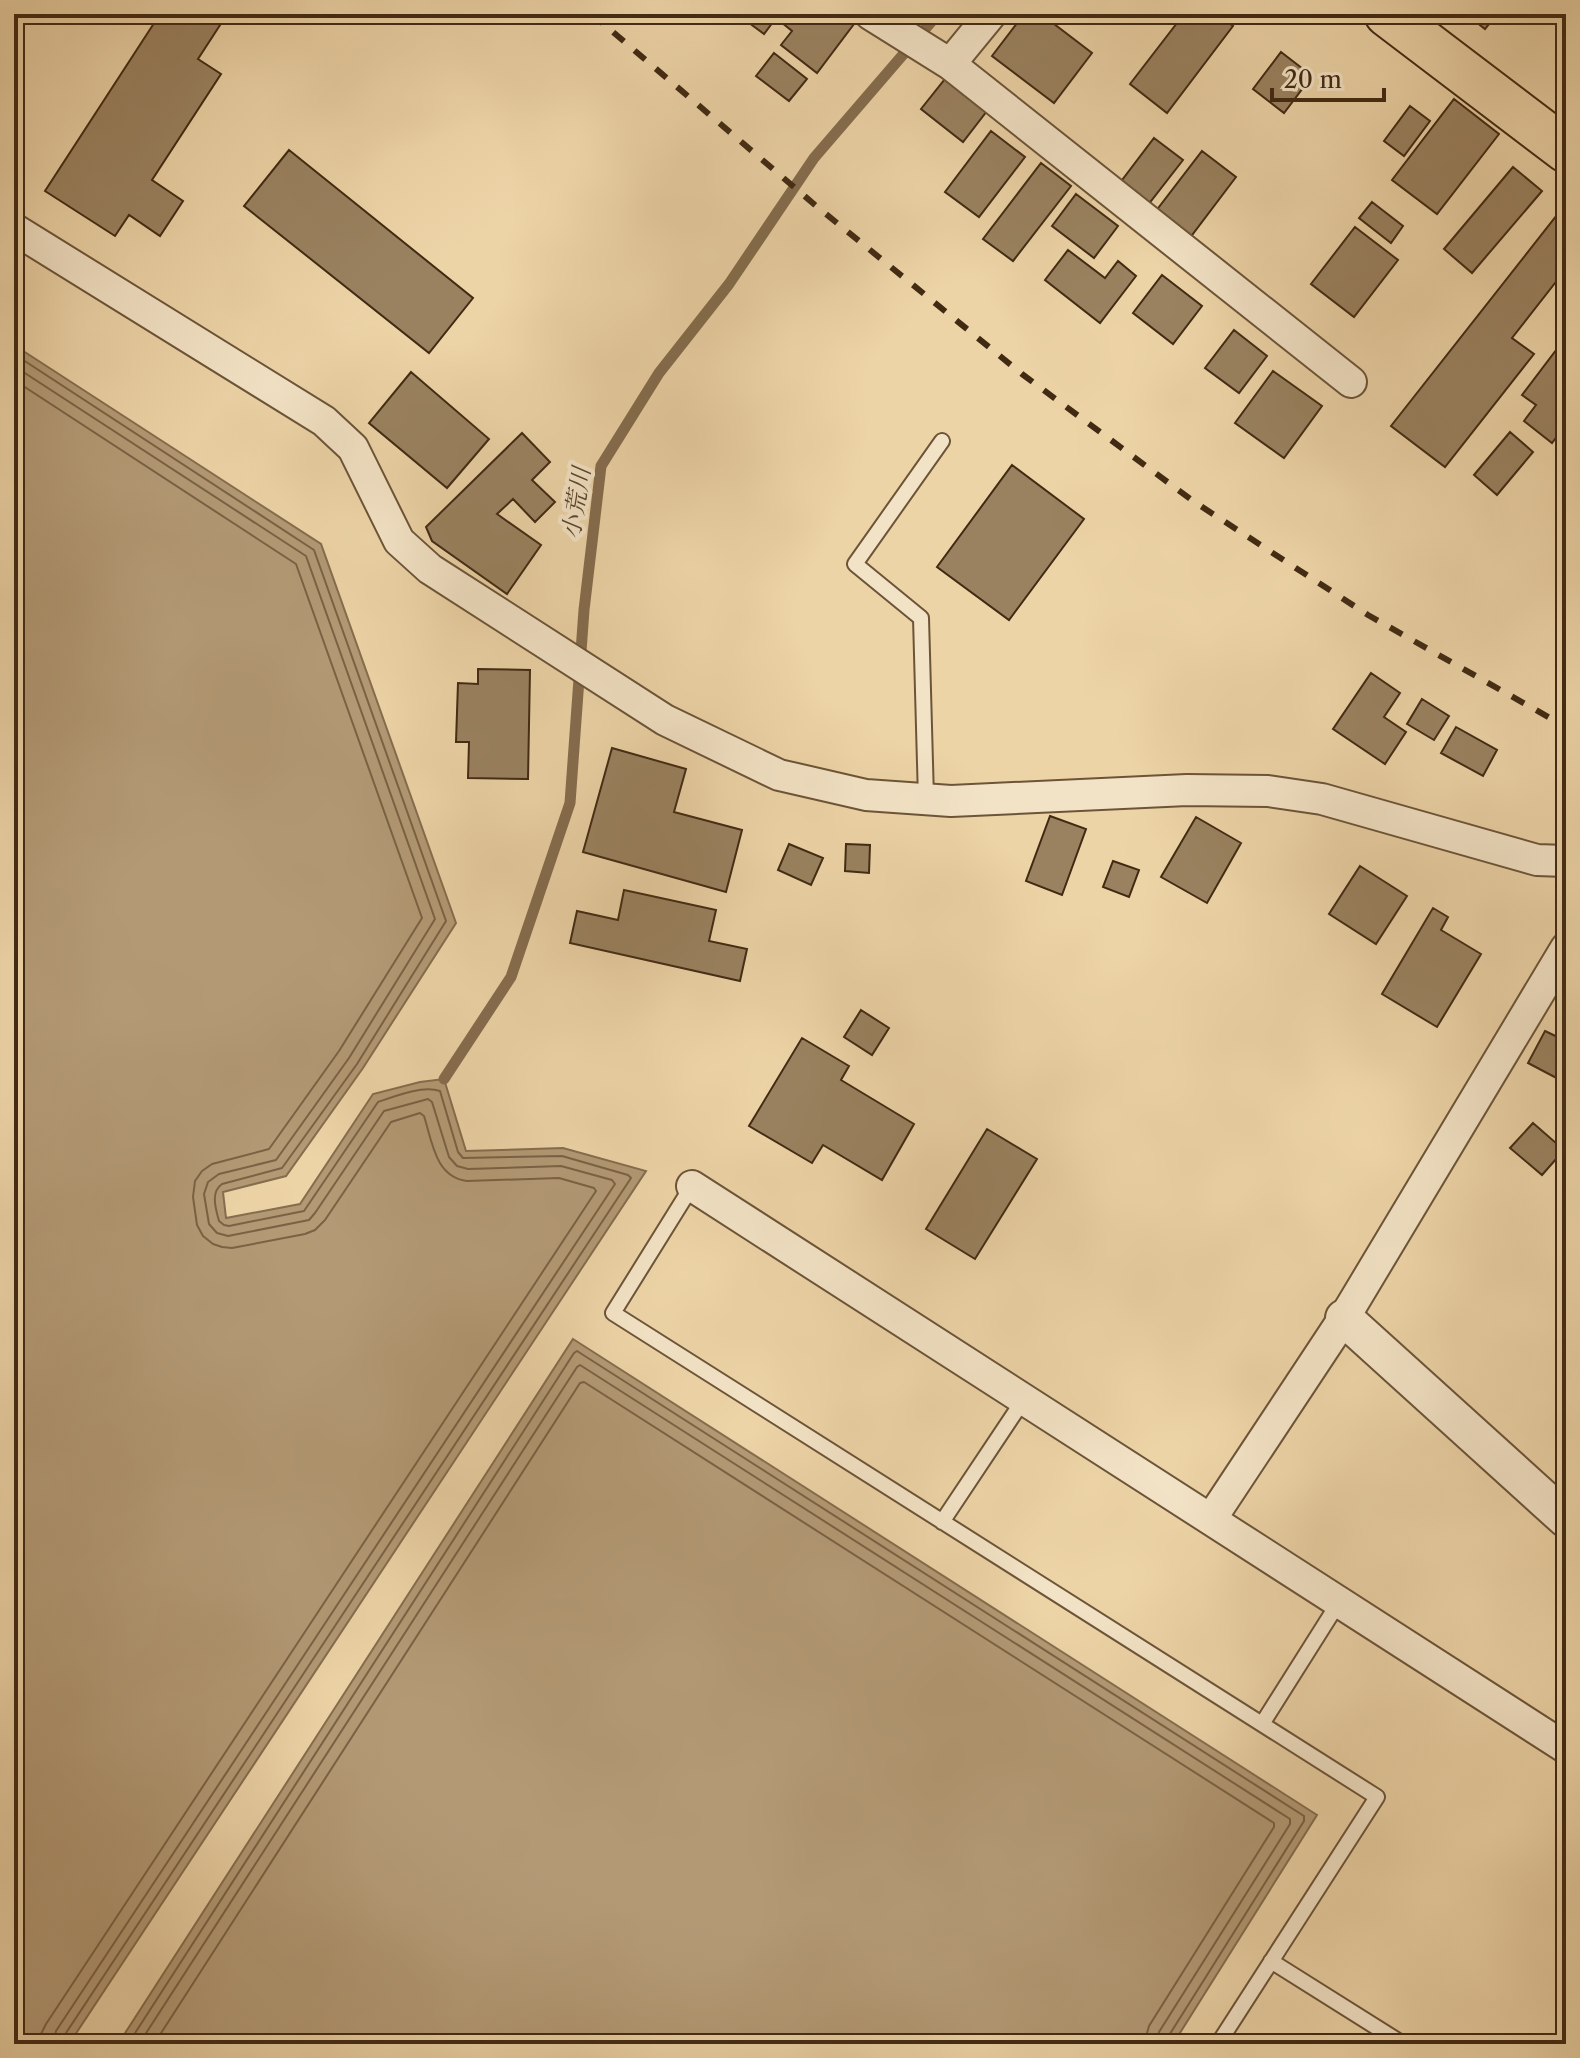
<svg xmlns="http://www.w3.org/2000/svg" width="1580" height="2058" font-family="'Libre Caslon Text','Noto Serif JP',serif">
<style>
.water{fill:#b39a75;stroke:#856d4e;stroke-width:2}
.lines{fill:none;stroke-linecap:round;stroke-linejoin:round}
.shore{stroke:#7a6244;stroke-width:2}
.stream{stroke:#856d4e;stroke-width:11}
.building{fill:#9a8260;stroke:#412a13;stroke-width:2}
.service-casing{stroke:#6c5438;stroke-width:18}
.minor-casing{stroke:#6c5438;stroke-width:34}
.tertiary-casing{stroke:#6c5438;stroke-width:40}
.trunk-casing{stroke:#412a13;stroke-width:48}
.service{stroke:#f3e3c6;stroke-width:14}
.minor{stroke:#f3e3c6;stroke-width:30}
.tertiary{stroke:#f3e3c6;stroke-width:36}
.trunk{stroke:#edd4a7;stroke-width:44}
.rail{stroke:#412a13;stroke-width:6;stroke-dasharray:14 14;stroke-linecap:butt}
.labels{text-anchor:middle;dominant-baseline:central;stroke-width:8;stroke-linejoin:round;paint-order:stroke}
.water-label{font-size:24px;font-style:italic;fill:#5e462c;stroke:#f3e3c6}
</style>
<rect width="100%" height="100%" fill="#edd4a7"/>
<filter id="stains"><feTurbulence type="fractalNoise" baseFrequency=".0025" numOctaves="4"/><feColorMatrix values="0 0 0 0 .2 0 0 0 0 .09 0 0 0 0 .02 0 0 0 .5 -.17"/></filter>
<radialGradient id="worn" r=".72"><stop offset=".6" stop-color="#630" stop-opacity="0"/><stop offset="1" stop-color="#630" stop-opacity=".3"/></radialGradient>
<path class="water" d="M14 345 321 544 456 923 363 1068 286 1176 223 1192 226 1218 300 1204 373 1094 420 1082 444 1079 466 1151 563 1148 646 1171 69 2044H14Z
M573 1339 1317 1815 1173 2044H118Z"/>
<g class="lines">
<path class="shore" d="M14 354 314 550 446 921 357 1064 282 1168 222 1184C210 1192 216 1210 219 1221L224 1225 229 1226 304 1211 378 1102C395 1096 423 1085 440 1091L458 1152 463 1158 562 1156 628 1175 631 1178 64 2036 63 2044
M14 366 306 556 435 919 349 1058 276 1160 219 1174 208 1182 204 1194 209 1224 217 1233 228 1236 309 1220 315 1213 384 1111 428 1099 432 1102 449 1157 457 1166 468 1169 561 1166 612 1180 615 1184 56 2031 53 2044
M14 380 296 564 422 918 339 1051 269 1149 212 1164 202 1171 195 1181 193 1197 197 1225 203 1236 213 1244 222 1247 232 1248 305 1234 315 1230 325 1220 391 1122 420 1113 424 1116C432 1141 435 1177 467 1181L559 1178 594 1188 596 1191 46 2024 41 2034V2044
M128 2044 574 1353 577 1351 1304 1816V1821L1168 2037 1167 2044
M139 2044 577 1367 580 1365 1290 1819V1824L1159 2032 1156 2044
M154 2044 580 1383 584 1382 1274 1823V1827L1149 2026 1144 2044"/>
<path class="stream" d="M444 1079 511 977 570 803 584 610 601 466 659 373 729 284 814 158 938 14"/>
</g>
<path class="building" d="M160 14H210L222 22 198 59 221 74 152 180 183 201 160 236 129 215 115 236 45 191Z
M691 14H709L702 23Z
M737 14H840L854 24 817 73 781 45 792 31 776 18 764 34Z
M1024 14H1041L1092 53 1054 103 992 56Z
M1184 14H1217L1233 26 1167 113 1130 84Z
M1466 14H1497L1485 29Z
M1281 52 1312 76 1284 113 1253 89Z
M774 53 807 79 789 101 756 76Z
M945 79 987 111 963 142 921 109Z
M1454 99 1499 134 1437 214 1392 180Z
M1410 106 1430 121 1404 156 1384 141Z
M991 131 1025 157 979 217 945 192Z
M1154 138 1183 160 1144 210 1116 188Z
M289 150 473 298 429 353 244 206Z
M1202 151 1236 177 1183 247 1149 220Z
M1041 163 1071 186 1013 261 983 239Z
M1513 167 1542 191 1472 273 1444 249Z
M1076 194 1118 226 1094 258 1052 226Z
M1372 202 1403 226 1391 243 1359 218Z
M1557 215 1566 222V269L1512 338 1534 354 1445 467 1391 426Z
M1355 227 1398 260 1354 317 1311 284Z
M1068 250 1105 278 1118 261 1136 276 1100 323 1045 280Z
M1162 275 1202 306 1173 344 1133 313Z
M1234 330 1267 356 1239 393 1205 368Z
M1566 337V424L1552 443 1524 421 1536 405 1522 395Z
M1273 371 1322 406 1284 458 1235 423Z
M411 372 489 439 447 488 369 423Z
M1510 432 1533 452 1497 495 1474 475Z
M522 433 550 462 532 480 555 502 535 522 513 499 497 514 541 545 507 594 432 541 426 527Z
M1012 465 1084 519 1009 620 937 567Z
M478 669 530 670 528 779 468 778 469 742H456L458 683 478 684Z
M1371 673 1400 693 1384 717 1406 732 1385 764 1333 729Z
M1422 699 1449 716 1434 740 1407 724Z
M1456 727 1497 750 1483 776 1441 753Z
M612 748 686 769 674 812 742 830 726 892 583 852Z
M1050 816 1086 829 1062 895 1026 881Z
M1196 817 1241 843 1207 903 1161 877Z
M789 844 823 858 811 885 778 870Z
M846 844 870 845 869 873 845 871Z
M1113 861 1139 870 1129 897 1103 887Z
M1360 866 1407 896 1376 944 1329 914Z
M624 890 716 910 709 941 747 949 740 981 570 943 577 911 618 920Z
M1433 908 1448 917 1441 930 1481 954 1437 1027 1382 994Z
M861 1010 889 1028 872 1055 844 1037Z
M1545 1031 1566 1041V1083L1528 1063Z
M802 1038 849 1066 841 1080 914 1124 882 1180 823 1145 812 1163 749 1126Z
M1533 1123 1564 1150 1542 1175 1510 1148Z
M987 1129 1037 1159 975 1259 926 1229Z"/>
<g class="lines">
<g class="service-casing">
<path id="service" d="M926 799 921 618 855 564 942 441
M692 1186 613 1313 1377 1797 1218 2044
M942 1522 1024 1399
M1262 1724 1339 1602
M1271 1961 1403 2044"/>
</g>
<g class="minor-casing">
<path id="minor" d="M870 14 950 64 1351 382
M950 64 991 14
M14 229 324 421 353 448 399 541 430 569 665 720 779 775 866 795 951 801 1187 790 1268 791 1322 799 1537 860 1566 861
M692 1186 1566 1748
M1211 1519 1344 1318 1566 948"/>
</g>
<g class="tertiary-casing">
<path id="tertiary" d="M1344 1318 1566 1519"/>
</g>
<g class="trunk-casing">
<path id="trunk" d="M1387 14 1566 150"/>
</g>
<use href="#service" class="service"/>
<use href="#minor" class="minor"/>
<use href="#tertiary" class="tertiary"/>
<use href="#trunk" class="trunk"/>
<path class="rail" d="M592 14 815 205 1022 374 1193 501 1368 615 1566 727"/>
</g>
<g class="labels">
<g class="water-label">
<text transform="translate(576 503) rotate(-81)">小荒川</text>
</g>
</g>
<rect width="1580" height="2058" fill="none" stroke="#edd4a7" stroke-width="48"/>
<rect x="16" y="16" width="1548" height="2026" fill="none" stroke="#412a13" stroke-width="4"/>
<rect x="24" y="24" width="1532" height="2010" fill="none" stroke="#412a13" stroke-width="2"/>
<path d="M1272 88v12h112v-12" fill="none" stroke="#412a13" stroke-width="4"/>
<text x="1284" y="88" font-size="24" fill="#412a13" stroke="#f3e3c6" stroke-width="6" paint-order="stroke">20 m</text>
<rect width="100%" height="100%" filter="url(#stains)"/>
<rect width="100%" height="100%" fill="url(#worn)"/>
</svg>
